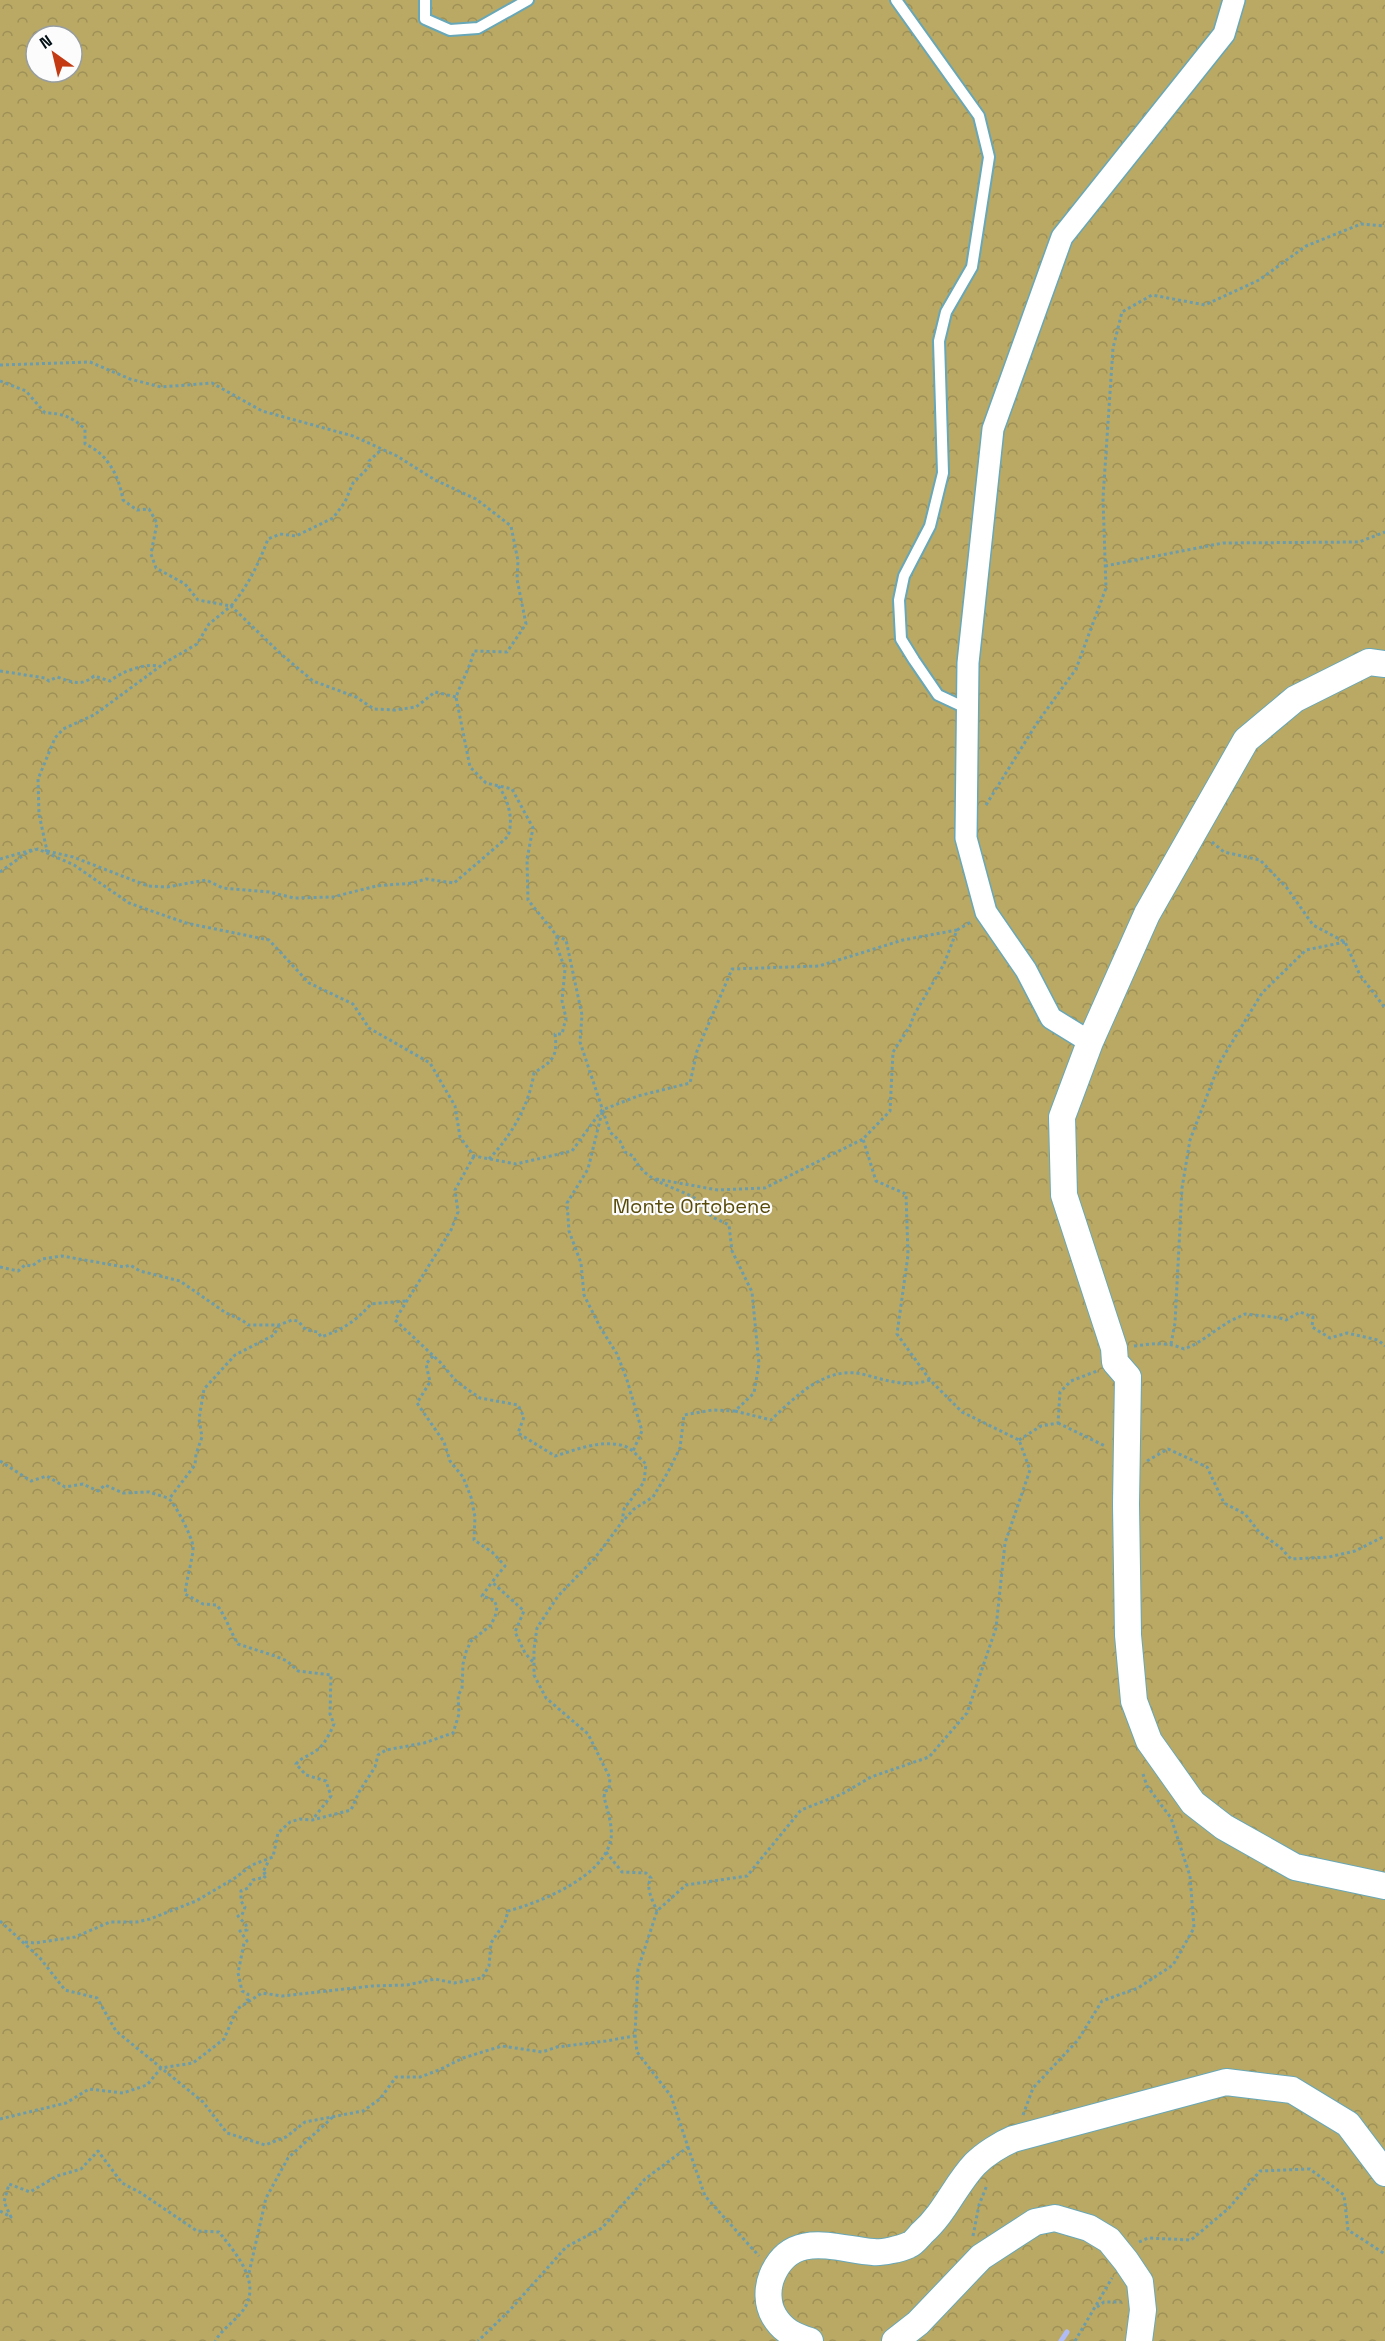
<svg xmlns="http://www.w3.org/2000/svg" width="1385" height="2341" font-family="'Space Grotesk',sans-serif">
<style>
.park{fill:url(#park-crowns);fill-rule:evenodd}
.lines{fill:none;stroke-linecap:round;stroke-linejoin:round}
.stream{stroke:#b1bcf7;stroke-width:5}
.service-casing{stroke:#68a7b7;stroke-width:14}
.minor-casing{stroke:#68a7b7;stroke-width:24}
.tertiary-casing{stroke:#68a7b7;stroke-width:28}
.path{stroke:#6d9daa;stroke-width:3;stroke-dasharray:3 3;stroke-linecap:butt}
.service{stroke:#fff;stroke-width:10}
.minor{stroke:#fff;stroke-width:21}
.tertiary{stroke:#fff;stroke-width:26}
.labels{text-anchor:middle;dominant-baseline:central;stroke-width:4.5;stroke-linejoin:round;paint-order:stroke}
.park-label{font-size:20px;fill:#594b0a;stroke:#fcfcfc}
</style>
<defs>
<pattern id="park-crowns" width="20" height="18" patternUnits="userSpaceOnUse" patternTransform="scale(1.5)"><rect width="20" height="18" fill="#baa964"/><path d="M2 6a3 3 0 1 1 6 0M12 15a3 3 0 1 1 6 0" fill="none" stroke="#9e9056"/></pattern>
</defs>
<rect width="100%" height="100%" fill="#a6e7f8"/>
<path class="park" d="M0 0H1385V2341H0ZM36 36H72V72H36Z"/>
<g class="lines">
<path class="stream" d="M1061 2341 1067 2332"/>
<g class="service-casing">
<path id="service" d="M425 0V19L450 30 478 28 528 0
M896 0 979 116 989 157 972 267 946 312 939 341 943 473 930 526 904 576 899 600 901 639 914 660 938 695 968 709"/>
</g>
<g class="minor-casing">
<path id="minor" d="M1090 1042 1051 1018 1026 970 986 912 966 838 968 663 993 429 1062 237 1224 34 1234 0"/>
</g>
<g class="tertiary-casing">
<path id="tertiary" d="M1385 664 1369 662 1295 699 1246 740 1147 914 1090 1042 1062 1117 1064 1195 1114 1348 1115 1362 1128 1377 1126 1504 1128 1635 1134 1701 1149 1741 1193 1803 1224 1827 1295 1867 1385 1886
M810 2341C794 2336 783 2331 774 2316 767 2304 767 2288 772 2276 791 2229 836 2249 873 2252 882 2253 900 2249 909 2245 914 2243 918 2237 922 2233 945 2213 955 2185 975 2164 985 2154 1001 2144 1013 2139L1226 2082 1292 2090 1348 2124 1385 2173
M895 2341 918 2323 981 2257 1035 2222 1055 2218 1089 2228 1109 2240 1126 2261 1140 2282 1143 2310 1139 2341"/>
</g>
<path class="path" d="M0 365 90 362 130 379 161 387 212 383 262 411 353 436 397 456 435 480 476 499 511 526 518 561 517 579 526 624 507 652 474 651C470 667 462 681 456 697L470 767 486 783 512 789 533 828 527 859 528 900 557 936 566 940 582 1015 580 1042 610 1132 620 1141 625 1152 633 1156C645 1182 670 1185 693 1197 699 1200 703 1209 709 1214 714 1219 722 1221 729 1225L732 1251 752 1292 759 1364 754 1393 735 1411 712 1410 684 1415 680 1448 668 1472 653 1497 634 1509 622 1522
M0 381 26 391 45 413C62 413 72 417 85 429V444C108 454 119 476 123 500L137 510 149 509 157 523 151 554 156 568 185 584 198 600 231 606C248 586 259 563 268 539L280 534 296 536 333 518 345 502 353 483 369 467V461L382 449
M1105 566 1223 543 1359 542 1385 532
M0 671 45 678 49 681 57 677C72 682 81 687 94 676L110 681C121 672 144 663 158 666
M986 805 1037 723 1076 669 1106 588 1103 498 1113 348 1122 312 1152 295 1205 305 1259 280 1306 246 1361 224 1385 226
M1212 842 1224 852 1260 860 1287 888 1313 925 1345 942 1360 975 1385 1008
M45 850 47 851 39 814 38 779 55 738 63 729 94 715 166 662 197 644 209 624 231 606 281 654 313 681 356 697 374 709 395 710 416 707 435 692 456 697
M47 851 73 857 148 886 167 887 206 880 223 888 269 892 294 898 333 897 376 886 413 883 426 879 454 883C461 877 506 839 508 836 514 820 508 798 498 786
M0 859 35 849
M0 872 28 852 38 849 74 865 129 903 186 923 269 940 309 983 353 1004 369 1028 430 1063 455 1106 460 1137 474 1156 516 1164 572 1151 602 1110 638 1096 690 1083 697 1051 732 969 819 966 903 940 957 930 944 964 914 1015 910 1026 893 1052 890 1111 863 1139 876 1181 906 1194 908 1255 897 1334 930 1380 962 1412 1019 1440 1030 1470 1005 1543 996 1628 967 1713 929 1757 871 1777 842 1794 801 1810 747 1876 686 1885 657 1911 638 1969 635 2035 637 2052 671 2096 688 2147 645 2179 602 2228 566 2247 510 2310 478 2341
M957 930 971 922
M602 1112 588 1169 567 1203 569 1231 581 1263 584 1295 600 1327 617 1354 627 1380 642 1431 633 1451
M489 1159C512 1135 529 1105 534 1073 552 1061 558 1058 555 1034H562L566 1018 562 1001 565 969 556 944 557 936
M656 1179 718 1190 765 1188 863 1139
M0 1267 18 1271 25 1265 32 1266 42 1259 62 1256 124 1267 130 1265 140 1271 180 1281 226 1313 242 1320 248 1325H279L292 1320 298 1321 306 1330 318 1332 321 1337C342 1330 356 1321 371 1304L406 1301
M279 1325 274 1335 235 1355 204 1389 199 1419 202 1437 196 1454 195 1465 169 1499C176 1505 191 1535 193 1546 194 1554 186 1581 185 1594L203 1604 217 1605C226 1617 230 1631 238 1644L275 1656 287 1661 298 1671 331 1675 330 1714 334 1724C330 1733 325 1744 317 1750 309 1756 302 1757 296 1764L306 1775 326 1781 331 1796 313 1819
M1171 1344 1175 1323 1182 1188 1190 1140 1220 1062 1262 993 1306 950 1345 942
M1134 1346C1152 1344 1166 1341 1184 1349 1199 1344 1211 1333 1224 1325 1230 1320 1238 1318 1245 1314 1258 1316 1277 1316 1286 1320L1300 1312 1313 1317 1312 1327 1330 1338 1347 1333 1378 1340 1385 1346
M433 1356 426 1364 430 1382 417 1403 444 1442 450 1461 463 1477 471 1497 475 1517 474 1540 492 1552 505 1566 492 1582 524 1611 515 1632 525 1653 533 1662
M735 1411 771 1420C795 1397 825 1366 862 1374 886 1380 906 1388 930 1380
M1058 1423 1105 1446
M1019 1440 1041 1426 1058 1423 1060 1392 1071 1381 1097 1371
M0 1461 31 1481 47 1476 65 1487 83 1484 98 1491 105 1485 123 1493 149 1492 168 1498
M1147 1461 1168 1449 1207 1467 1224 1503 1245 1514 1259 1532 1281 1548 1291 1559 1329 1557 1355 1551 1385 1536
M606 1852 622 1872 646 1873 651 1878C645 1888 653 1901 657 1911
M0 1921 40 1958 65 1990 97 1998 116 2031 203 2102 227 2133 265 2145 286 2137 305 2122 363 2111 380 2099 396 2077H420L439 2070 463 2058 502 2046 542 2052 557 2047 606 2041 634 2036
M25 1942 35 1943 75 1937 110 1922H137L150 1919 196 1901 235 1878 252 1865 273 1857 278 1833 290 1822 300 1819 312 1820 351 1810 359 1792 375 1767 378 1755 386 1750 424 1743 453 1733 459 1714 458 1695 462 1689 463 1664 466 1652 471 1641 490 1626 495 1617 497 1607 494 1600 482 1596 492 1582
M249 2001 247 1999 248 1994 242 1991 238 1973 244 1943 247 1941 240 1931 247 1930 246 1925 238 1916 242 1915 245 1907 241 1901V1891L248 1888 253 1880 265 1877 262 1875 265 1873 263 1872 269 1860
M1023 2115 1033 2088 1078 2040 1102 2001 1138 1988 1173 1965 1194 1928 1190 1876 1171 1818 1147 1786 1142 1771
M0 2119 66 2103 89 2089 123 2093 147 2085 161 2068 193 2063 224 2039 237 2009 262 1993 282 1996 372 1986 407 1985 435 1979 454 1983 482 1978 489 1966 491 1943 505 1922 508 1911C541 1902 604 1877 611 1839 613 1826 607 1809 604 1797L605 1791 609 1790 610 1778 588 1734 546 1698 534 1675V1649L537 1628 558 1596 595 1558 622 1522 624 1509 644 1482 646 1464C639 1458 633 1449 624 1446 601 1439 576 1450 555 1456L518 1433 524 1417 518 1405 480 1398 457 1382 440 1362 395 1320 451 1230 458 1212 455 1190 474 1156
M688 2147 705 2196 759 2256
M0 2211 11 2217 4 2202 9 2184 30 2192 57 2176 81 2169 98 2151 122 2183 141 2193 197 2231 219 2232C237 2255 265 2286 240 2314 231 2324 222 2330 215 2341
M973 2236 979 2205 987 2185
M1139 2242 1148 2238 1191 2240 1229 2208 1260 2171 1310 2169 1344 2195 1348 2230 1385 2254
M249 2273 266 2198 288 2158 334 2116
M1097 2307 1104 2302H1121
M1075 2341 1112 2278"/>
<use href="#service" class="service"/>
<use href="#minor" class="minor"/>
<use href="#tertiary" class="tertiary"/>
</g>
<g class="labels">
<g class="park-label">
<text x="692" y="1206">Monte Ortobene</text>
</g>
</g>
<g transform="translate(54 54) rotate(326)"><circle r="28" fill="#fcfcfc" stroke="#979da0" stroke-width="1.5"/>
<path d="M0-4.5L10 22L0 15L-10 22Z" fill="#c43b13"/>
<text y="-9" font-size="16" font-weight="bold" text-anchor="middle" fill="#000f15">N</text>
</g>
</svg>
